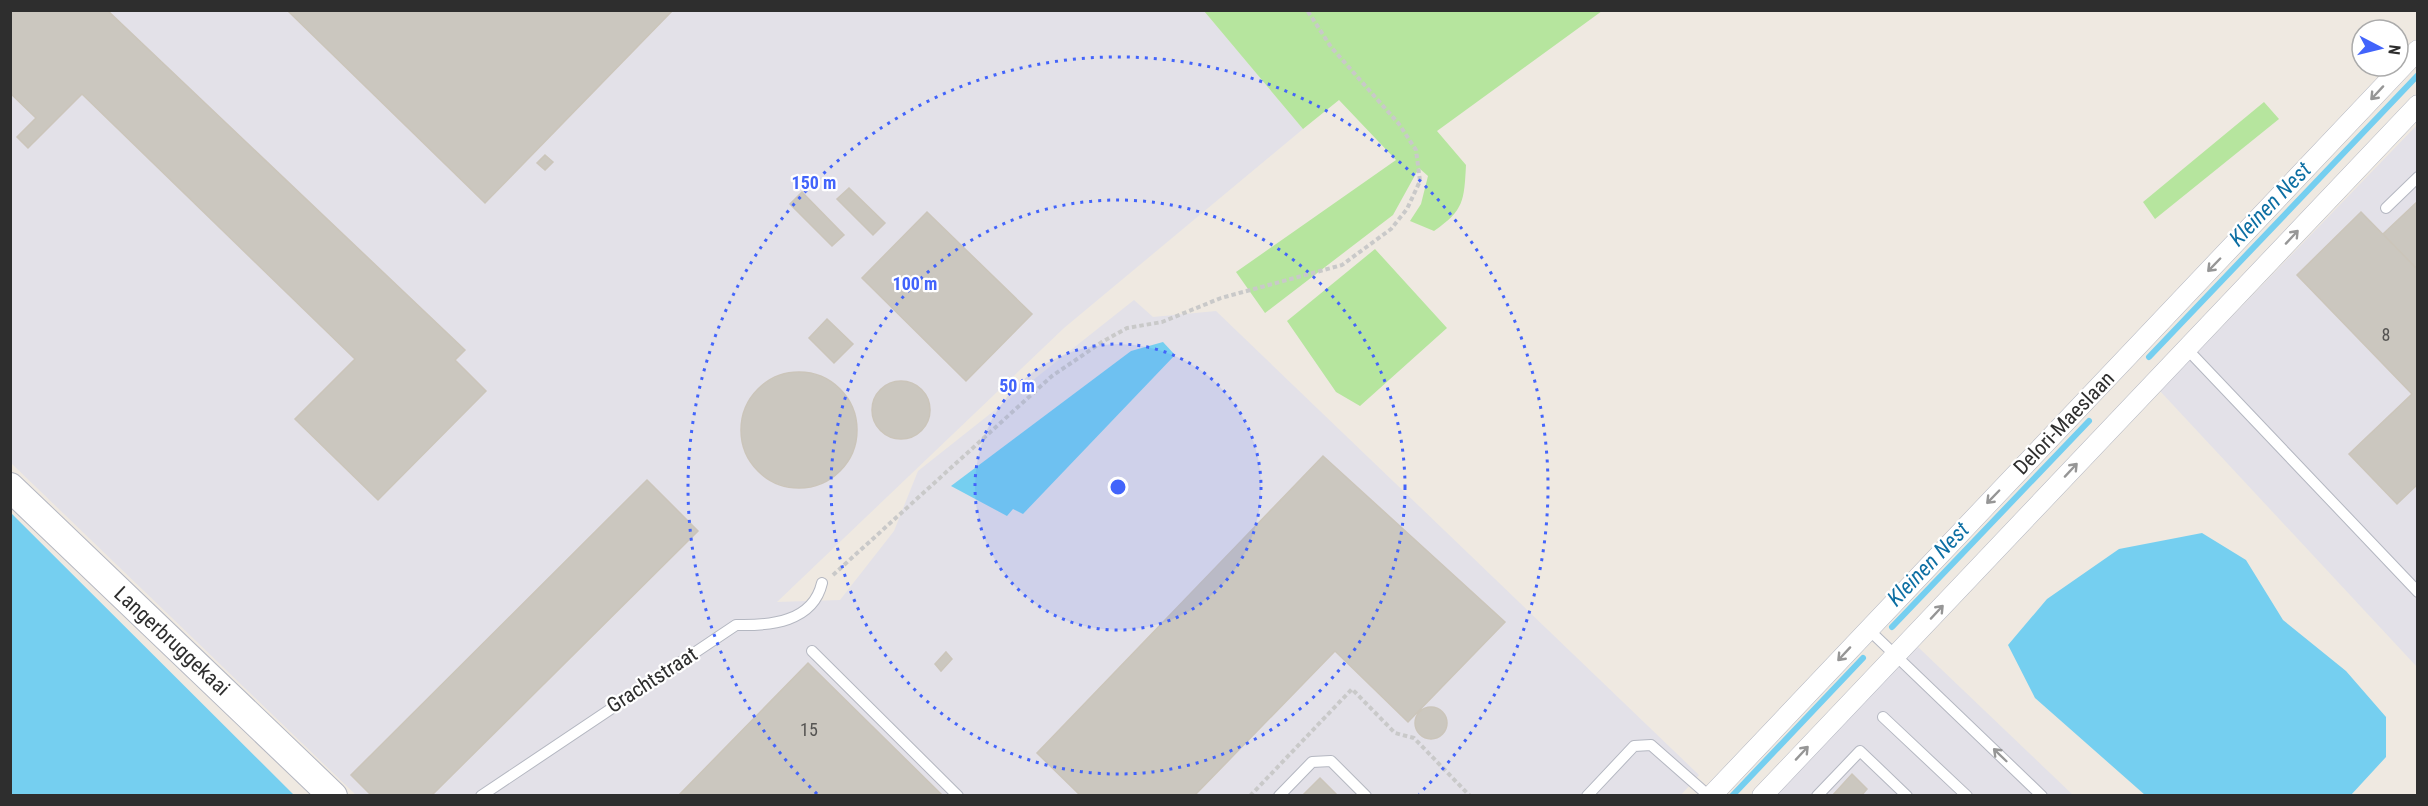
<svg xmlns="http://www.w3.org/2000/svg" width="2428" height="806" font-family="'Roboto Condensed',sans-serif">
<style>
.industrial{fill:#e3e1e8}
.green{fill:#b6e59e}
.water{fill:#75cff0}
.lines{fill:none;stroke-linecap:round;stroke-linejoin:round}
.stream{stroke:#75cff0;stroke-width:6}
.building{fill:#cbc7bf;stroke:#cbc5ba;stroke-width:1.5}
.service-casing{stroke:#b4b7c1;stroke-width:12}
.minor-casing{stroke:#b4b7c1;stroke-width:21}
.secondary-casing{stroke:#b4b7c1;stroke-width:30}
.path{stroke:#c9c9c9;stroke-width:4;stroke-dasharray:4.5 3;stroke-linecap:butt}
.service{stroke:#fff;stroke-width:10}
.minor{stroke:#fff;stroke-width:20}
.secondary{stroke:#fff;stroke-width:28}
.oneway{stroke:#969696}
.ring{fill:none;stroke:#4264fb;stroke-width:3;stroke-dasharray:3 6}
.labels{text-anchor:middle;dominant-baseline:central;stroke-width:4.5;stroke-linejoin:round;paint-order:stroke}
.number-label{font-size:18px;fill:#555452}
.street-label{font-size:21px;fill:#2e2e2e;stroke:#fff}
.water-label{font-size:22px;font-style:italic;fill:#0d6fa3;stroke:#fff}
.centre{fill:#4264fb;stroke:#fff;stroke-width:3}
.ring-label{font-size:18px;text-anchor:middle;font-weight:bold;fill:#4264fb;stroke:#fff;stroke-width:4.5;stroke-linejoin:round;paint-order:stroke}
</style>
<rect width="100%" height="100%" fill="#efe9e1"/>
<path class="industrial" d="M10 11H1204L1303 129 1064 328 777 602 840 600 894 531 918 471 1134 300 1153 317 1216 311 1699 775 1680 796 356 795 11 463Z
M2417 125V667L2160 391Z
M1918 647 2073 795 1771 796Z"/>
<path class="green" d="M1204 11H1602L1437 131 1466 165C1464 201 1464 210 1434 231L1410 221 1421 204 1428 176 1419 168 1393 215 1265 313 1236 272 1396 160 1339 100 1303 129Z
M2264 102 2279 119 2155 219 2143 202Z
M1375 249 1447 328 1360 406 1336 392 1287 321Z"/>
<path class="water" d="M1163 342 1175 355 1023 514 1013 509 1007 516 951 486 1131 351Z
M10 513H11L294 795H11Z
M2202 533 2246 560 2283 620 2346 671 2386 717V757L2351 795H2145L2035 698 2008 645 2047 599 2119 549Z"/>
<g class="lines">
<path class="stream" d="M2149 357 2418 75
M1892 627 2089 421
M1732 796 1863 658"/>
</g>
<path class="building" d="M10 10H107L465 350 455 360 486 391 378 500 295 419 355 359 82 94 28 148 17 137 36 118 10 93Z
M287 10H673L485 203Z
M545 155 553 162 545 170 537 163Z
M849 188 885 223 873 235 837 199Z
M802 192 844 235 832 246 790 204Z
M2418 201V270L2383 234Z
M927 212 1032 314 966 381 862 278Z
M2361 212 2418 270V484L2397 504 2349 454 2412 394 2297 275Z
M827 319 853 344 834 363 809 338Z
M741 430a58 58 0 1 1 116 0a58 58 0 1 1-116 0Z
M872 410a29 29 0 1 1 58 0a29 29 0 1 1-58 0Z
M1323 456 1505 622 1408 722 1335 651 1194 796H1081L1037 753Z
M647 480 698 531 431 796H372L351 775Z
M946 652 952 659 941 671 935 664Z
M808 663 943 796H678Z
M1415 723a16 16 0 1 1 32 0a16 16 0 1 1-32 0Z
M1852 774 1867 789 1861 796H1832Z
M1320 778 1338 796H1302Z"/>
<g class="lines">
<g class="service-casing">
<path id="service" d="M2386 208 2418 177
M2186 348 2418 592
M1868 629 2042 796
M812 651 958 796
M1883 717 1967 796
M481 796 736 625C770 626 813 622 822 583
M1279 796 1312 762 1331 761 1366 796
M1587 796 1634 746 1651 745 1709 796
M1817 796 1860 751 1907 796"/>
</g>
<g class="minor-casing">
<path id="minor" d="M1711 796 2418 50
M1762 796 2418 105"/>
</g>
<g class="secondary-casing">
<path id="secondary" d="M10 487 333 796"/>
</g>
<path class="path" d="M833 575 1052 376 1102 342 1127 328 1162 322 1221 298 1342 265 1391 229 1407 209 1420 181 1416 150 1399 124 1331 47 1307 10
M1250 796 1352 689 1395 733 1414 738 1470 796"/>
<use href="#service" class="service"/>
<use href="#minor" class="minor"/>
<use href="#secondary" class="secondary"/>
</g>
<defs><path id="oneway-shaft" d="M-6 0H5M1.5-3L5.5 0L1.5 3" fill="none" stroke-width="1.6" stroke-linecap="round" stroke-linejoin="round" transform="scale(1.5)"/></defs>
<g class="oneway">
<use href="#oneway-shaft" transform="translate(2377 93) rotate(133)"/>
<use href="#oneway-shaft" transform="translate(2292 237) rotate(-47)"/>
<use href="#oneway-shaft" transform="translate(2214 265) rotate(134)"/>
<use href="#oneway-shaft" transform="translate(2071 470) rotate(-47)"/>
<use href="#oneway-shaft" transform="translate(1993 497) rotate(134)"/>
<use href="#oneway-shaft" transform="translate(1937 612) rotate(-47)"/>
<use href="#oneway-shaft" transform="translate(1844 654) rotate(133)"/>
<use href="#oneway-shaft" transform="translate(1802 753) rotate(-47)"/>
<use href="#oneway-shaft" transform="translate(2000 755) rotate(-136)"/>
</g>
<circle cx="1118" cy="487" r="143" fill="#4264fb" fill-opacity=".12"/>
<g class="ring">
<circle cx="1118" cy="487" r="143"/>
<circle cx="1118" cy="487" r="287"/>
<path d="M817 794A430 430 0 1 1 1419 794"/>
</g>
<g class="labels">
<g class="number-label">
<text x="2386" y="334">8</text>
<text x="809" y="729">15</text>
</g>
<g class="street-label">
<text transform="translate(2064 423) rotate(-46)">Delori-Maeslaan</text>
<text transform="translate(172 641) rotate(43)">Langerbruggekaai</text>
<text transform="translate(652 680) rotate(-33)">Grachtstraat</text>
</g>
<g class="water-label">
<text transform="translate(2270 204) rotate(-46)">Kleinen Nest</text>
<text transform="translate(1928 564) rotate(-46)">Kleinen Nest</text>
</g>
</g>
<circle cx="1118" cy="487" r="9" class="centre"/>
<g class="ring-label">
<text x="814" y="189">150 m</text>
<text x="915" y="290">100 m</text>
<text x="1017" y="392">50 m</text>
</g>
<rect width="2428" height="806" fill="none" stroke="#2e2e2e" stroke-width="24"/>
<g transform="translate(2380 48) rotate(97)"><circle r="28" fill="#ffffff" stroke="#ababab" stroke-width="1.5"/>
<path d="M0-4.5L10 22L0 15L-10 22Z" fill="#4264fb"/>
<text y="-9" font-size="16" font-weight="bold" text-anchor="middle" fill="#2e2e2e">N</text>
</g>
</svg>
